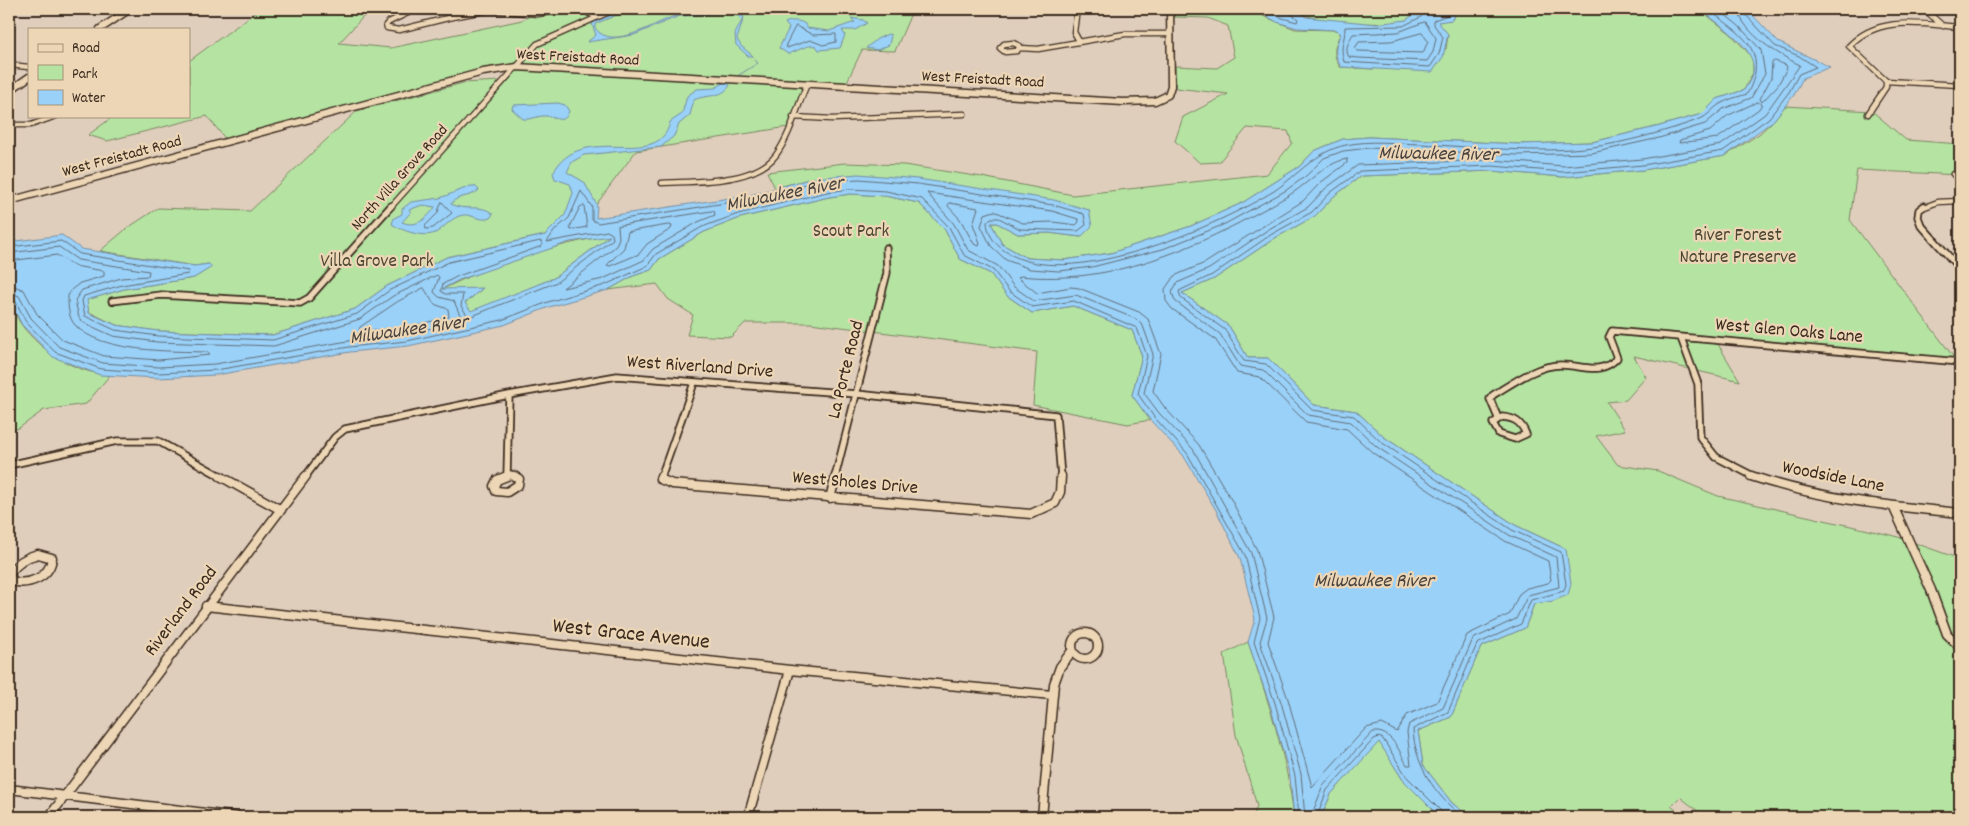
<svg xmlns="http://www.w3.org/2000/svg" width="1969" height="826" font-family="Dekko,sans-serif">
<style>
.green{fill:#b5e3a2;stroke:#788660}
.water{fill:#9ad1f9;stroke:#748ea1;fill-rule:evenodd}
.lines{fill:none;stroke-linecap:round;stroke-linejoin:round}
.shore{stroke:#616d76;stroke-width:1}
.stream{stroke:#748ea1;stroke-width:1}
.street-far2-casing{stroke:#3b2a1e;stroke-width:7}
.street-far1-casing{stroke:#3b2a1e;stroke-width:9}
.street-casing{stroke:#3b2a1e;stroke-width:11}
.secondary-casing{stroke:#3b2a1e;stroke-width:9}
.street-far2{stroke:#ecd6b5;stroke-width:4.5}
.street-far1{stroke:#ecd6b5;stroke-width:5.5}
.street{stroke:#ecd6b5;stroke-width:8}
.secondary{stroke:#ecd6b5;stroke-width:6}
.labels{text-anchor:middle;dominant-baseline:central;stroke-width:4.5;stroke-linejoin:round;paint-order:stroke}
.far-street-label{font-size:16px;fill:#3b2a1e;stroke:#ecd6b5}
.park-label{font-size:19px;fill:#4d4632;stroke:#ecd6b5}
.street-label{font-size:19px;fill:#3b2a1e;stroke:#ecd6b5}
.water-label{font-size:20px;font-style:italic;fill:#49433f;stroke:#ecd6b5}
.near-street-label{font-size:22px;fill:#3b2a1e;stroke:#ecd6b5}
</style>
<rect width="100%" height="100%" fill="#e0cebd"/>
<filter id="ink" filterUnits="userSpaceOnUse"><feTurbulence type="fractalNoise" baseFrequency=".02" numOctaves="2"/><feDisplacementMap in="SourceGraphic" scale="10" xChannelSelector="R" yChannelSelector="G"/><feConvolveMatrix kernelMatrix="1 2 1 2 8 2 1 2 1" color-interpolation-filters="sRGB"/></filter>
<g filter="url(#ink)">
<path class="green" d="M260 9H375L363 17 339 43 391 48 522 20 534 14 486 9H913L895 51 862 50 845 86 807 84 788 127 636 151 584 221 554 233 447 257 387 286 355 309 273 335 158 331 116 325 89 312 86 300 124 289 194 278 211 267 209 264 195 266 100 251 126 229 158 208 250 211 357 111 463 83 500 81 309 294 299 300 157 293 300 303 309 298 516 68 499 69 227 141 207 116 107 141 88 135 114 116H189V61Z
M1174 9H1252L1261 12 1263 16 1295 29 1336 30 1340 34C1334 48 1332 54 1340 67L1372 69 1446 49 1448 35 1437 21 1452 20 1457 9H1699L1731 34 1753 58V73L1744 90 1717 99 1702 114 1656 127 1592 142 1519 144 1369 137 1343 139 1314 151 1300 166 1242 203 1191 226 1111 253 1064 260 1027 258 1002 244 991 223H997L1018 234 1049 233 1081 237 813 178 775 188 767 172 845 163 904 165 982 177 1073 195 1267 174 1292 143 1288 131 1247 128 1219 162 1200 163 1175 141 1183 117 1228 94 1176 88 1175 66 1217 68 1234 57 1228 26 1208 18 1174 17Z
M1293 9H1422C1417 13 1412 18 1406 20 1385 27 1308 23 1293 9Z
M1785 106 1872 111 1906 140 1960 144V175L1857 170 1850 220 1955 359 1715 339 1740 381 1634 356 1646 377 1626 400 1607 402 1625 430 1596 436 1618 465 1658 471 1718 496 1895 536 1960 559V817H1721L1719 813 1698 811 1680 797 1671 806 1684 817H1470L1452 803 1423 765 1418 731 1451 717 1481 647 1525 628 1534 604 1553 601 1566 549 1515 525 1384 437 1356 411 1314 405 1268 358H1248L1229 326 1182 293 1214 279 1275 238 1315 216 1333 197 1361 176 1492 171 1563 177 1643 170 1725 156 1759 134 1773 121Z
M851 194 885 196 919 203 945 230 960 259 991 274 1006 295 1032 313 1073 306 1132 330 1142 356 1132 395 1150 420 1128 424 1033 405 1037 352 810 323H745L731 337 687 335 693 315 668 299 657 284 608 290 633 276 651 270 659 259 704 232 740 218 829 197Z
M611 235 554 278 471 312 465 303 482 289 441 290C494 263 553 245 611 235Z
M9 300C13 308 16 317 21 324 41 352 76 373 110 375L86 404 44 410 19 428 9 431Z
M1248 642C1268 700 1287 757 1294 817H1253L1257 806 1236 735 1224 654Z
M1379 741 1403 780 1440 817H1321L1331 794Z"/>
<path class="water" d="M647 9 624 12 595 24V28C612 52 656 22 675 16 688 12 733 10 744 17L737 39 741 46 753 56H748L736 45 735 34 742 20 738 15 729 13 679 16 634 35 587 42 596 35 592 24C604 12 630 9 647 9Z
M1253 9H1293L1306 17 1377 24 1406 20 1422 9H1457L1452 20 1438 22 1448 34 1443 57 1432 72 1341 67C1334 55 1334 47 1341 34L1336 30 1297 28 1277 22Z
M1699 9H1747L1778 42 1830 67 1803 78 1794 95 1773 121 1725 156 1643 170 1563 177 1492 171 1361 176 1333 197 1315 216 1275 238 1214 279 1182 293 1229 326 1248 358H1268L1314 405 1356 411 1384 437 1515 525 1566 549 1571 584 1568 595 1553 601 1534 604 1525 628 1481 647 1451 717 1418 731 1423 765 1452 803 1470 817H1440L1403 780 1379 742 1331 794 1321 817H1294L1290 777 1270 705 1248 642 1255 619 1240 558 1216 510 1183 455 1150 420 1132 395 1142 356 1132 330 1073 306 1032 313 1006 295 991 274 960 259 945 230 919 203 885 196 851 194 829 197 740 218 704 232 659 259 651 270 633 276 608 290 549 307 504 325 408 346 350 352 216 375 159 378 100 375 53 357 22 325 9 300V242L62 235 81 249 194 266 209 264 212 267 194 278 124 289 87 300 89 313 116 325 158 331 273 335 355 309 387 286 447 257 545 235 565 215 573 193 570 184 555 179 553 173C581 119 659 173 670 122L682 114 687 96 697 89 715 88 725 82 730 85C722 99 706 94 694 100L690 115 679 124 674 136 661 147 584 155 572 162 567 172 584 182 597 205 596 218 750 195 813 178 858 174 918 179 1054 200 1089 210 1092 226 1081 237 1049 233 1018 234 997 223H991L1002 244 1027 258 1064 260 1111 253 1191 226 1242 203 1300 166 1314 151 1343 139 1369 137 1519 144 1592 142 1656 127 1702 114 1717 99 1744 90C1747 85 1752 78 1753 72 1758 48 1716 22 1699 9ZM610 236 554 278 471 311 465 303 483 288 442 289 459 280 570 242Z
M851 18 863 20 867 23 855 30H842L845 35 840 48 819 50 816 46C807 44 798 51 788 54L779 48 789 28 785 23C791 20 800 20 805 24L807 28 829 31 855 22Z
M888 34 891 35 889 45 877 50 866 48 877 39Z
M558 103 565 105 569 111C564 127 554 115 544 116 537 116 531 120 523 119L512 109 513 105Z
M471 186H475L479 190C471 198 456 195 451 204 464 212 482 203 493 214L490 218C480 222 473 214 463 215 452 217 446 226 437 232 426 239 402 231 392 224L394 218 402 214V209L411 202 440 198ZM422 205 435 207C427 219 416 228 402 222L411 212 409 210Z"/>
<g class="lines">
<path class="shore" d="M1266 9 1279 17 1297 22 1298 19 1291 14 1290 9
M1425 9 1421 17 1403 26 1345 27C1345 44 1339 43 1344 62L1430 67 1439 54 1443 37 1434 25V20L1448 15 1452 9
M1425 22 1436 38 1433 52 1427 61 1358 58 1349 57C1344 49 1349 41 1353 34L1398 32Z
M796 26 813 35 836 34V42L823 45 810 40 787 48 786 45Z
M1422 33 1428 41 1423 53 1358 51 1355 48 1359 42 1391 41Z
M1775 61 1786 65 1787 68 1778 85 1762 102 1760 99 1771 78 1772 63Z
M1758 102 1762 104 1759 109 1718 138 1679 143 1680 140 1710 131 1727 116Z
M1347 159V163L1320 183 1303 201 1205 263 1174 276 1165 289 1166 301 1172 309 1215 339 1237 373 1260 377 1306 422 1347 429 1373 453 1505 541 1548 561 1551 580 1548 583 1527 588 1519 594 1510 614 1467 635 1437 702 1407 715 1397 732 1382 724 1366 728 1312 787 1288 699 1268 642 1274 617 1257 550 1232 501 1199 445 1165 408 1153 391 1161 354 1148 319 1139 312 1079 288 1071 287 1037 293 1018 278 1020 276C1116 286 1205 244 1286 197 1306 186 1324 163 1347 159Z
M442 202 452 213 433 228 426 229 425 226 437 214Z
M950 203 978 208 973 224 980 243 979 246 974 244 960 219 948 206Z
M584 206 587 227 571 230 570 227 580 207Z
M714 211 715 215 698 222 653 249 644 260 603 279 563 288 616 246 619 238 618 226Z
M669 225 672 226 671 229 647 244 639 254 610 266 607 265 624 248 628 232Z
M9 247 61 241 80 254 189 271 188 274 122 285 84 296 82 301 85 316 115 330 158 336 273 340 357 314 390 290 449 262 540 241 543 243 542 246 458 276 443 284 441 291 445 294H463L461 306 467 315 472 316 557 282 613 239 612 234 607 231 547 242 555 230 569 218 581 191 592 207V220L598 223 751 199 813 182 859 179 918 184 1053 205 1084 214 1086 225 1078 231 1020 229 999 218H991L987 222C988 241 1004 253 1021 259 1086 283 1217 226 1274 191 1298 175 1316 151 1346 145 1370 140 1395 143 1420 144 1476 147 1537 154 1593 147 1624 143 1671 130 1700 119 1708 116 1713 108 1720 104 1728 99 1738 97 1747 94 1771 50 1740 33 1707 9
M9 253 59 247 78 260 149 271 148 276 121 278 82 290 75 300 79 318 84 323 113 336 157 342 274 346 360 319 393 296 437 275 439 277 434 292 439 297 454 301 462 320 406 335 348 341 215 364 159 367 103 363 59 347 31 318 19 296 9 292
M9 261 57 255 74 266 104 271V276L80 283 71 290 68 296C68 306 68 317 75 325 101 353 172 351 208 352L210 355 159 360 104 356 63 340 37 314 24 290 9 284
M424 288 434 304 448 309 449 317 404 328 359 331 360 327 397 302Z
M9 298 15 300 26 322 55 352 101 369 159 373 216 370 349 347 407 341 502 320 548 302 605 285 647 266 656 254 702 227 738 214 827 192 851 189 886 191 922 199 949 227 964 255 993 270 1009 291 1032 307 1074 301 1137 328 1147 356 1138 394 1154 417 1187 453 1245 555 1260 618 1254 642 1275 703 1295 776 1299 817
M1305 817 1301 774 1281 702 1260 642 1267 618 1251 553 1193 449 1159 413 1144 393 1153 354 1143 326 1136 319 1076 295 1034 301 1014 287 998 266 968 250 954 224 927 193 1052 211 1078 219 1079 222 1076 225 1053 222 1023 223 994 211 985 214 981 226 991 246 1006 260 1030 269 1059 271 1092 267 1163 249 1225 224 1285 191 1306 176 1324 158 1343 151 1369 148 1519 155 1592 153 1659 138 1705 124 1723 109 1751 98 1765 74 1761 50 1739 26 1718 9
M1311 817 1323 786 1373 732C1392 730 1399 751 1407 765H1411L1407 732 1409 724 1443 708 1473 639 1516 619 1528 595 1559 587 1556 557 1509 535 1377 447 1351 422 1308 415 1263 370 1240 366 1220 334 1175 301 1172 292 1177 283 1209 269 1269 229 1308 207 1326 188 1358 165 1492 160 1563 166 1642 159 1721 145 1765 114 1800 65C1776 53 1746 36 1737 9
M1317 817 1327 790 1374 739 1379 737 1383 739 1407 777 1442 812 1443 817
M1462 817C1434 793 1415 766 1413 729L1448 712 1477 644 1521 624 1531 600 1564 591 1566 584 1561 552 1512 530 1381 442 1354 416 1312 410 1266 364 1244 361 1225 330 1181 298 1179 291 1212 275 1272 234 1312 212 1330 193 1360 171 1492 166 1563 172 1643 165 1723 151 1769 118 1789 92 1799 74 1816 67 1799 56 1775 46 1745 14 1744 9"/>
<path class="stream" d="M739 75 758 63 754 59"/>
<g class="street-far2-casing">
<path id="street-far2" d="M416 9 389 22 386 25 387 28 399 30 452 17 451 9
M966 9H980
M1077 9 1074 32 1079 41
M1780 9 1783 13
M1891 9 1927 11
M1924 9 1943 26
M452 17 489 10 538 14 570 9 582 10 597 17
M1013 43 1020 46 1017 51 1005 52 1000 48 1004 44Z
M1020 48 1038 49 1125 34H1170
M9 65 29 67
M1886 81 1960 85
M1868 114 1886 87V81L1849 46C1878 15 1921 24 1960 27
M793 117 832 119 964 114
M9 125H31L56 116
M1953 174 1960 182
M662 183C694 181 755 184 776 155 791 134 797 107 807 84
M390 208 537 44 616 9
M1922 208 1938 202 1960 201"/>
</g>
<g class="street-far1-casing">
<path id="street-far1" d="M1924 206 1919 210 1918 217 1921 225 1960 269
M112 301 161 295 300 303 309 298 391 206
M1681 338 1698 384 1700 437 1716 457 1755 477
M1502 417C1515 418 1521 422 1526 434L1515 439 1499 434 1493 423Z
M1498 418 1490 399 1493 395C1513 383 1537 365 1561 365 1582 365 1601 376 1617 358L1609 337 1612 331 1960 362
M9 465 117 441H158L222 477
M507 475 509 395
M305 477 335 437 345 429 509 395 617 376 857 394 1056 415 1061 477
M504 477 511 474 516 477
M661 477 694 383
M835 477 887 273 886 248"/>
</g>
<g class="street-casing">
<path id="street" d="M220 476 281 510
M507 476 497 480 494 486 496 491 507 492 518 485 519 479 514 476
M661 476 660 479 672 484 1031 514 1055 503 1060 492 1061 476
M1751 476C1819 499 1889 506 1960 513
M830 498 836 476
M1893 506 1931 590 1947 634 1960 647
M38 554 52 558C50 577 29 586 12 581L10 573C17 563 26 557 38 554Z
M206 606 790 670 1052 695
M1072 646a13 13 0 1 1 26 0a13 13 0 1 1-26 0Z
M9 789 238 817
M49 817 306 476
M748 817 790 670
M1042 817 1054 684 1060 667 1072 651"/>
</g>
<g class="secondary-casing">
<path id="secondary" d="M100 29 130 9
M9 91 29 77
M9 201 483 72 517 67 1123 102 1155 101 1168 95 1171 86 1170 9"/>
</g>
<use href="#street-far2" class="street-far2"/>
<use href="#street-far1" class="street-far1"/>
<use href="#street" class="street"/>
<use href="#secondary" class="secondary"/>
</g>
</g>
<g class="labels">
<g class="far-street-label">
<text transform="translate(578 58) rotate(3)">West Freistadt Road</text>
<text transform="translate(983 80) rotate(3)">West Freistadt Road</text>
<text transform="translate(122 157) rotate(-15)">West Freistadt Road</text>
<text transform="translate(400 178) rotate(-48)">North Villa Grove Road</text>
</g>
<g class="park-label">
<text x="851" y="232">Scout Park</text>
<text x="1738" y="236">River Forest<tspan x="1738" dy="22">Nature Preserve</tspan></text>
<text x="377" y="262">Villa Grove Park</text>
</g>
<g class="street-label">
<text transform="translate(1789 332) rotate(5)">West Glen Oaks Lane</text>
<text transform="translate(700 368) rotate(4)">West Riverland Drive</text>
<text transform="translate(847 370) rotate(-76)">La Porte Road</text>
<text transform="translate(1833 478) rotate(11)">Woodside Lane</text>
<text transform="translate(855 484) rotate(5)">West Sholes Drive</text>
<text transform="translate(182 612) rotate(-53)">Riverland Road</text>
</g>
<g class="water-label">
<text transform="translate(1438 155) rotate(1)">Milwaukee River</text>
<text transform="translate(785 195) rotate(-11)">Milwaukee River</text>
<text transform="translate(409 331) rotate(-8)">Milwaukee River</text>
<text x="1374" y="582">Milwaukee River</text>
</g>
<g class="near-street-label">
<text transform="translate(631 635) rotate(6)">West Grace Avenue</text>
</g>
</g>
<rect width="1969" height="826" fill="none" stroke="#ecd6b5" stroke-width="30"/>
<rect x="15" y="15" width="1939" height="796" fill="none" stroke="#3b2a1e" stroke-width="2" filter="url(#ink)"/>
<rect x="28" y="28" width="162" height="90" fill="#ecd6b5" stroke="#a59179"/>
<rect x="38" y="44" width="25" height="8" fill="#ecd6b5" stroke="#a59179"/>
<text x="72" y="52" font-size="15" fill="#3b2a1e">Road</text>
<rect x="38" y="65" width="25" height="15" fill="#b5e3a2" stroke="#a59179"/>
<text x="72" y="78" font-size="15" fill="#3b2a1e">Park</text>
<rect x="38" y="90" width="25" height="15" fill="#9ad1f9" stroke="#a59179"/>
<text x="72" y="102" font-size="15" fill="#3b2a1e">Water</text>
</svg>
